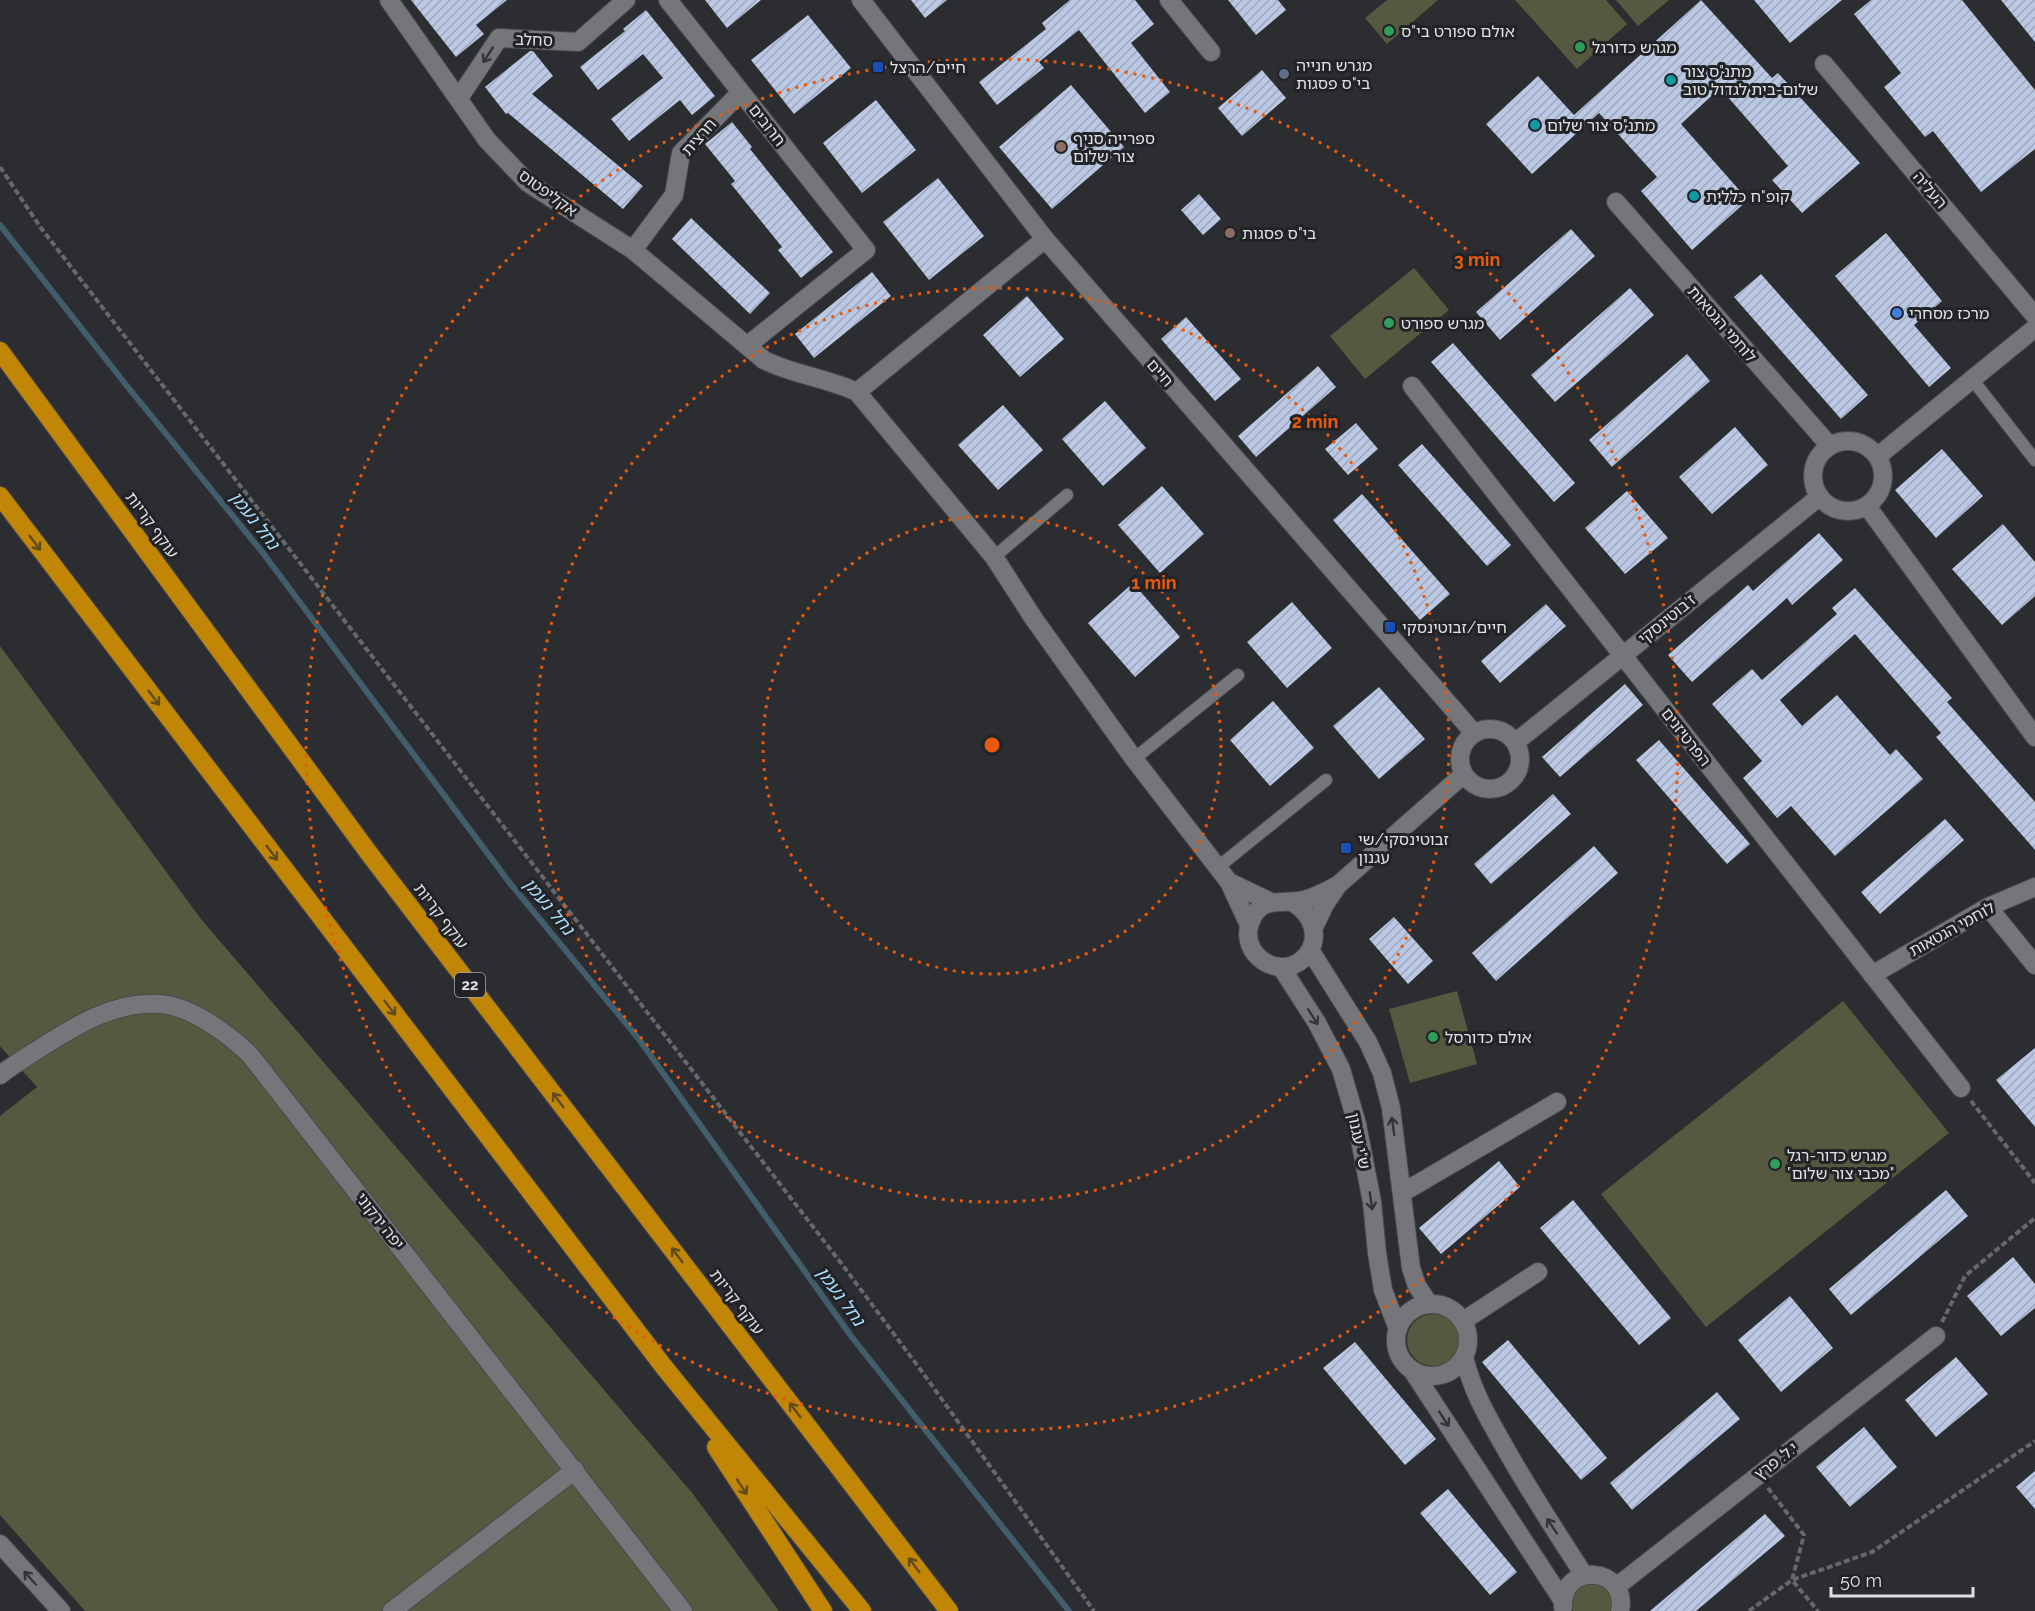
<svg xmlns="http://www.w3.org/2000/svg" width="2035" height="1611" font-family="Raleway,'Noto Sans Hebrew',sans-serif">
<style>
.green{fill:#56583f}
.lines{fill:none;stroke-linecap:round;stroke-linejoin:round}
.stream{stroke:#425d6c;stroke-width:6}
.building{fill:url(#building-hatch)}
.service-casing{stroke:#494a4d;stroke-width:14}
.minor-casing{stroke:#494a4d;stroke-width:20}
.tertiary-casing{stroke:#494a4d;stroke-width:20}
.motorway-casing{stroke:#494a4d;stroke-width:20}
.path{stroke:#66686b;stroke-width:4;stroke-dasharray:6 3;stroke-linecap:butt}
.service{stroke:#74767a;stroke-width:12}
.minor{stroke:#74767a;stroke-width:18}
.tertiary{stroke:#74767a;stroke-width:18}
.motorway{stroke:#c28607;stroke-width:18}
.oneway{stroke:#323438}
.oneway2{stroke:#624b1a}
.ring{fill:none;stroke:#e8590c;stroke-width:3;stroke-dasharray:3 6}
.leisure-dot{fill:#2e9e5b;stroke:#222327;stroke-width:2}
.transit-dot{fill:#1a4fb4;stroke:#222327;stroke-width:2}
.service-dot{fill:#5c6f8a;stroke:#222327;stroke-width:2}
.culture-dot{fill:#0f9aa8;stroke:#222327;stroke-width:2}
.education-dot{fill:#8d6e63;stroke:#222327;stroke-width:2}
.shop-dot{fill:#3f7fe0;stroke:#222327;stroke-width:2}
.labels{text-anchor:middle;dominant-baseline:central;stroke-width:6;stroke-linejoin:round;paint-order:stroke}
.shield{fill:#222327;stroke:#a6a7aa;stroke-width:1.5}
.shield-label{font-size:15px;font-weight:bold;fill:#dfe0e2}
.poi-label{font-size:16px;fill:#dfe0e2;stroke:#222327;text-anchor:start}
.street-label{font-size:16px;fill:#dfe0e2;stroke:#222327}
.water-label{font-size:18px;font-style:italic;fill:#a9dfff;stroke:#222327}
.centre{fill:#e8590c;stroke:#222327;stroke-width:3}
.ring-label{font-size:18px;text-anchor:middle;font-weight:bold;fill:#e8590c;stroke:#222327;stroke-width:6;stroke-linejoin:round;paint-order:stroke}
</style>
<defs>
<pattern id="building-hatch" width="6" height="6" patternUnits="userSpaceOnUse" patternTransform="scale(1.5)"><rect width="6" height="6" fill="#bbc8e3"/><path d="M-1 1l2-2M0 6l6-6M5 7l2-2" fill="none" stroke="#9da7bb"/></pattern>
</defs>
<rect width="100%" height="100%" fill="#2b2d31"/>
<path class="green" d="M1387 0H1438L1387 44 1365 18Z
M1515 0H1606L1627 24 1577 69Z
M1616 0H1669L1638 26Z
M1414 268 1449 310 1365 379 1330 336Z
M0 646 201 919 693 1494 779 1611H85L0 1515V1116L37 1087 0 1046Z
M1457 991 1477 1064 1410 1083 1389 1009Z
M1843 1001 1949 1133 1706 1327 1601 1194Z
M1407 1340a26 26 0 1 1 52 0a26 26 0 1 1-52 0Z
M1588 1583 1601 1584 1611 1593 1612 1611H1573C1569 1596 1576 1590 1588 1583Z"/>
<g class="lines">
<path class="stream" d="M0 225 127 386 263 553 509 882 638 1038 851 1336 1069 1611"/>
</g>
<path class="building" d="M411 0H507L476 25 484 34 456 57Z
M705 0H761L727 28Z
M911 0H947L925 18Z
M1070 0H1135L1154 24 1131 43 1170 92 1145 113 1079 30 1039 62 1044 68 997 105 979 82 1046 29 1042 23Z
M1228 0H1278L1286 10 1256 35Z
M1701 0 1772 78 1778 73 1860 163 1802 213 1772 180 1788 166 1720 88 1681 124 1748 200 1692 250 1641 191 1657 177 1599 113 1532 174 1486 124 1538 76 1574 115Z
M1754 0H1842L1790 43Z
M1871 0H1962L2035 90V149L1981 192 1933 131 1925 137 1884 87 1901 73 1854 14Z
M2001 0H2035V42Z
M646 10 715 96 692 115 680 100 629 141 611 119 663 78 643 54 598 90 580 67 625 31 623 29Z
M808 15 851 68 794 114 751 60Z
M530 51H533L553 76 532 94 643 186 623 209 508 113 506 114 485 87Z
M1262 70 1286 98 1242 136 1218 108Z
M1071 85 1124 147 1052 209 999 147Z
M876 100 916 150 862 193 823 143Z
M732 122 752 147 750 149 833 252 801 278 778 250 782 247 731 184 735 181 705 144Z
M938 178 984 236 929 280 883 222Z
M1199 194 1221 219 1203 235 1181 210Z
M691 218 770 293 750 314 672 239Z
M1571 229 1595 256 1500 340 1476 312Z
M1886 233 1942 301 1914 325 1951 368 1929 387 1835 276Z
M872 272 891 296 814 358 795 334Z
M1761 274 1868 395 1841 419 1734 297Z
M1630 288 1654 315 1555 402 1531 375Z
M1027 296 1064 339 1020 377 983 335Z
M1186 317 1241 379 1215 401 1161 339Z
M1453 343 1575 483 1554 502 1431 362Z
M1687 354 1710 381 1612 467 1589 440Z
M1318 366 1336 387 1256 457 1238 436Z
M1105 401 1146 448 1103 486 1062 439Z
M1003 405 1043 450 998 490 958 445Z
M1356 423 1378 449 1348 475 1325 449Z
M1735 427 1768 465 1712 514 1679 477Z
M1422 444 1511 545 1487 566 1398 465Z
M1942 449 1983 496 1936 538 1895 490Z
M1162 486 1204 534 1160 573 1118 525Z
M1627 491 1668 538 1625 574 1585 528Z
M1362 494 1450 594 1420 620 1333 520Z
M2003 524 2035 562V596L2002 625 1952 569Z
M1819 533 1843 560 1792 605 1787 598 1692 682 1668 655 1748 585 1753 591Z
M1133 583 1180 637 1135 677 1088 623Z
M1855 588 1952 698 1947 702 2035 802V850L1936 737 1941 733 1855 634 1780 700 1802 726 1837 695 1890 755 1896 749 1923 779 1835 856 1791 806 1777 818 1743 778 1762 761 1712 704 1752 669 1762 680 1837 614 1832 608Z
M1292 602 1332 648 1287 688 1247 642Z
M1546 604 1566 626 1500 683 1481 661Z
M1625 684 1643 705 1560 777 1542 757Z
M1379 687 1425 739 1379 779 1333 726Z
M1273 701 1314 748 1270 786 1230 740Z
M1659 740 1750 844 1727 864 1636 760Z
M1553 794 1571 814 1491 884 1474 864Z
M1945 819 1964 840 1880 914 1861 892Z
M1594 846 1618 873 1496 981 1472 953Z
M1394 917 1433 961 1408 984 1369 939Z
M2035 1048V1127L1996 1080Z
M1499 1161 1520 1187 1441 1254 1419 1228Z
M1946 1190 1968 1216 1851 1315 1829 1289Z
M1573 1200 1671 1318 1639 1345 1540 1228Z
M2013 1257 2035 1284V1308L2001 1336 1967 1296Z
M1790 1296 1833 1348 1781 1392 1738 1340Z
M1508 1340 1607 1458 1581 1480 1482 1362Z
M1355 1342 1436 1439 1405 1465 1323 1368Z
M1956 1357 1988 1394 1936 1437 1905 1400Z
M1717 1392 1740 1419 1632 1510 1610 1483Z
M1864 1427 1897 1467 1850 1507 1816 1467Z
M2035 1471V1509L2016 1487Z
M1448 1489 1517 1572 1490 1595 1420 1513Z
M1765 1514 1785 1536 1696 1611H1650Z"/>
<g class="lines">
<g class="service-casing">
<path id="service" d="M1972 379 2035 460
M994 557 1067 495
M1134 759 1238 675
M1217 868 1326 780"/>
</g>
<g class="minor-casing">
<path id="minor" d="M389 0 487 140 528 183 633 250 764 360C794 375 827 378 857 392L994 557 1034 619 1134 759 1229 882 1249 925
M668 0 866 250 748 345
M1169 0 1211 52
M1824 64 2035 316
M459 98 499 38 578 42 626 0
M1616 202 1829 445
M633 250 674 195 681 153 741 92
M1412 386 1961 1088
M857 392 1045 239
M1867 506 2035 737
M1229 882 1271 902
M1988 907 2035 965
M1872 975 1988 907 2035 887
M0 1075C13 1065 28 1056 42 1047 78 1024 116 1001 160 1004 191 1006 230 1035 251 1056L683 1611
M1402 1193 1557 1102
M1463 1321 1538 1272
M0 1544 61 1611
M1616 1587 1936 1336
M392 1611 575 1470"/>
</g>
<g class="tertiary-casing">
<path id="tertiary" d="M861 0 1045 239 1474 733
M1813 476a35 35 0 1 1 70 0a35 35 0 1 1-70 0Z
M1878 456 2035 328
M1460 759a30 30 0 1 1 60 0a30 30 0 1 1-60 0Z
M1516 742 1819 497
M1292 902C1313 914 1323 940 1303 959 1278 981 1239 954 1250 923 1260 894 1283 905 1304 900 1316 897 1327 891 1338 885
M1314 927 1325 904 1338 885 1464 774
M1310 950 1368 1042 1382 1073 1391 1108 1411 1268 1417 1286 1429 1304
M1281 967 1317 1023 1341 1069 1357 1124 1372 1202 1377 1253 1383 1290 1398 1329
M1396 1340a36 36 0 1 1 72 0a36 36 0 1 1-72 0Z
M1464 1357C1473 1394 1490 1421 1508 1453 1532 1495 1558 1535 1584 1575
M1412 1370 1563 1601
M1563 1607C1561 1561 1629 1566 1620 1611"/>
</g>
<g class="motorway-casing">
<path id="motorway" d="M0 351 371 856 949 1611
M0 496 664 1367 862 1611
M716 1447 823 1611"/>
</g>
<path class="path" d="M0 167 41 228 841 1263 923 1373 1094 1611
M1971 1101 2035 1183
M1942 1322 1965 1276 2035 1218
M1768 1488 1804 1535 1792 1580 1818 1611
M1749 1611 1792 1580 1872 1552 2035 1441"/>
<use href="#service" class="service"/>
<use href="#minor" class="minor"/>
<use href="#tertiary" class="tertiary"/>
<use href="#motorway" class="motorway"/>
</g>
<defs><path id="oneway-shaft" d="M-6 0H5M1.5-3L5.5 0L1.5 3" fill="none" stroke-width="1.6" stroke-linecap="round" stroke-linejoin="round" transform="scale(1.5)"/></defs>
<g class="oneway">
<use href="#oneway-shaft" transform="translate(488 55) rotate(123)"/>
<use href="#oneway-shaft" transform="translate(1313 1017) rotate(58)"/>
<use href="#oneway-shaft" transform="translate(1393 1126) rotate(-98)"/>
<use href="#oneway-shaft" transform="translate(1371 1201) rotate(82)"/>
<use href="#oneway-shaft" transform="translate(1444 1419) rotate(57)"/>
<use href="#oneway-shaft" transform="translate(1552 1526) rotate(-124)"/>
<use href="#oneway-shaft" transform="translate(30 1578) rotate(-132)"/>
</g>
<g class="oneway2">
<use href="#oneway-shaft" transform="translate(35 543) rotate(53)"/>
<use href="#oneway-shaft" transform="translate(154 698) rotate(53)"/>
<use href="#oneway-shaft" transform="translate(272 853) rotate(53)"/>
<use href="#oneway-shaft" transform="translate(390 1008) rotate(53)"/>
<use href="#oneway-shaft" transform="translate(558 1100) rotate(-127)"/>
<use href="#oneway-shaft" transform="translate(677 1255) rotate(-127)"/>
<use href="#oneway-shaft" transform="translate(795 1410) rotate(-127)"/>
<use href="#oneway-shaft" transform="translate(742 1487) rotate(57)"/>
<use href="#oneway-shaft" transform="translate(914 1565) rotate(-127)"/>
</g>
<g class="ring">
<circle cx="992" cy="745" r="229"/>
<circle cx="992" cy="745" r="457"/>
<circle cx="992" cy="745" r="686"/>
</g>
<g class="leisure-dot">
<circle cx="1389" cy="31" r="6"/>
<circle cx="1580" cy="47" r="6"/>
<circle cx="1389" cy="323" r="6"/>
<circle cx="1433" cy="1037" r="6"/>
<circle cx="1775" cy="1164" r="6"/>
</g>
<g class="transit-dot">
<rect x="872" y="61" width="12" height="12" rx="3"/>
<rect x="1384" y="621" width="12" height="12" rx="3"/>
<rect x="1340" y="842" width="12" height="12" rx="3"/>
</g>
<circle class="service-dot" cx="1284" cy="74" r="6"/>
<g class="culture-dot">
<circle cx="1671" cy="80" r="6"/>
<circle cx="1535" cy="125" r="6"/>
<circle cx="1694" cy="196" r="6"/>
</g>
<g class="education-dot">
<circle cx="1061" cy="147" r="6"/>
<circle cx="1230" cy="233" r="6"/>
</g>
<circle class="shop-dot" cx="1897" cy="313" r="6"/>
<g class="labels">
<rect class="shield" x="455" y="973" width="30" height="24" rx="4.5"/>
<g class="shield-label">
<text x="470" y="985">22</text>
</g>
<g class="poi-label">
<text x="1401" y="31">אולם ספורט בי"ס</text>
<text x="1592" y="47">מגרש כדורגל</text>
<text x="1296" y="65">מגרש חנייה<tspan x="1296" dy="18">בי"ס פסגות</tspan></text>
<text x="890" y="67">חיים/הרצל</text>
<text x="1683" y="71">מתנ"ס צור<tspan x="1683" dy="18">שלום-בית לגדול טוב</tspan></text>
<text x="1547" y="125">מתנ"ס צור שלום</text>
<text x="1073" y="138">ספרייה סניף<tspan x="1073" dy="18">צור שלום</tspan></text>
<text x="1706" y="196">קופ"ח כללית</text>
<text x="1242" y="233">בי"ס פסגות</text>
<text x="1909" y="313">מרכז מסחרי</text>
<text x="1401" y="323">מגרש ספורט</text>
<text x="1402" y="627">חיים/זבוטינסקי</text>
<text x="1358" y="839">זבוטינסקי/שי<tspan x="1358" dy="18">עגנון</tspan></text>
<text x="1445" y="1037">אולם כדורסל</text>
<text x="1787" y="1155">מגרש כדור-רגל<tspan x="1787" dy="18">"מכבי צור שלום"</tspan></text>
</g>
<g class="street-label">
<text transform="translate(534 40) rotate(2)">סחלב</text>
<text transform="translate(767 125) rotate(52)">חרובים</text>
<text transform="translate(699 137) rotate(-49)">חרצית</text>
<text transform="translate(1930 190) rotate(50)">העליה</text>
<text transform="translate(548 193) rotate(36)">אקליפטוס</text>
<text transform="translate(1722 324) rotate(49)">לוחמי הגטאות</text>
<text transform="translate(1160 373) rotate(49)">חיים</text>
<text transform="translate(152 525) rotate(54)">עוקף קריות</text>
<text transform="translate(1667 619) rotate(-39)">ז'בוטינסקי</text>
<text transform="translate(1686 737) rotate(52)">הפרטיזנים</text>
<text transform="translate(441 916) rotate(53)">עוקף קריות</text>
<text transform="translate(1952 929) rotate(-29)">לוחמי הגטאות</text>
<text transform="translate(1359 1141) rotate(78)">ש"י עגנון</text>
<text transform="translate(380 1221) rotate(52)">יפה ירקוני</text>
<text transform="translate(737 1302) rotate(53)">עוקף קריות</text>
<text transform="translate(1776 1461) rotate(-38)">י.ל. פרץ</text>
</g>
<g class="water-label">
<text transform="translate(255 520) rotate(52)">נחל נעמן</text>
<text transform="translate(549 906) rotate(50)">נחל נעמן</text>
<text transform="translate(841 1296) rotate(54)">נחל נעמן</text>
</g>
</g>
<circle cx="992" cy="745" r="9" class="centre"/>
<g class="ring-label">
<text x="1477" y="266">3 min</text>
<text x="1315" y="428">2 min</text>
<text x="1154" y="589">1 min</text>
</g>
<path d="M1831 1587v9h142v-9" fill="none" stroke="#dfe0e2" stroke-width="3"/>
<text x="1840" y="1587" font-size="18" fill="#dfe0e2" stroke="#222327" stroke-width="4.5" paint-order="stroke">50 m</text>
</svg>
